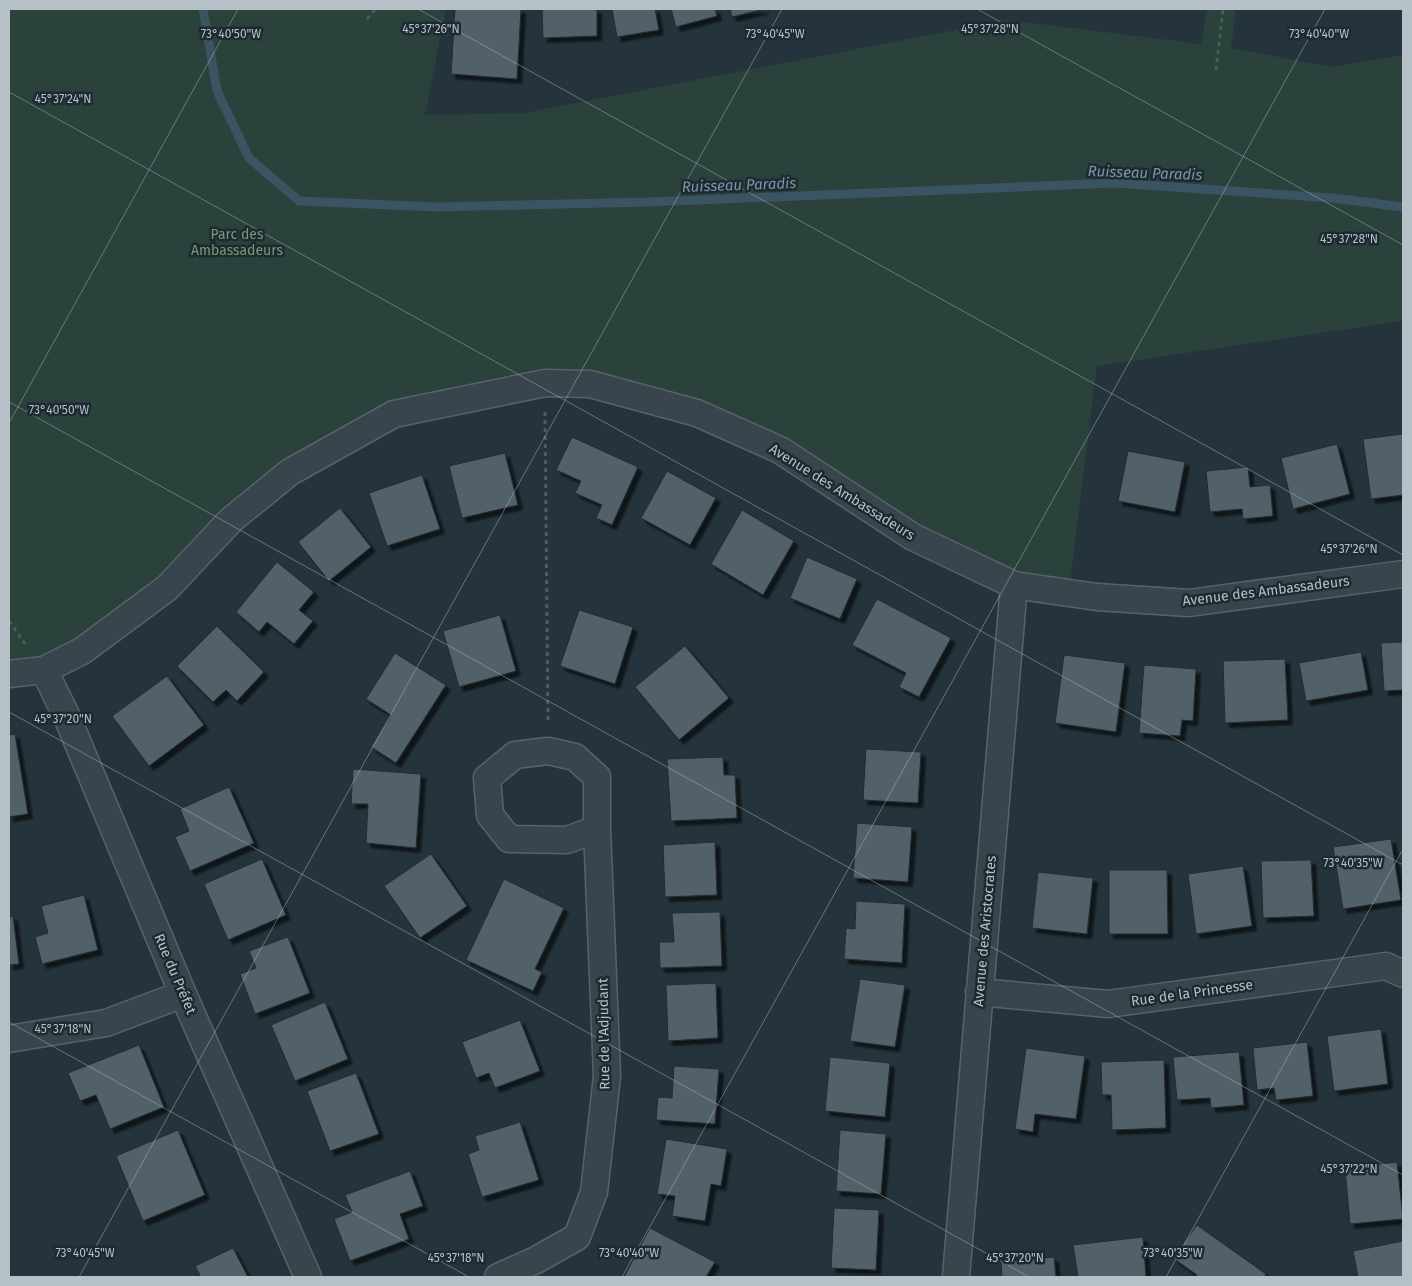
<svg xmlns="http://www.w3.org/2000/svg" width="1412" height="1286" font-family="'Fira Sans',sans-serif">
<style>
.green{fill:#2a413c}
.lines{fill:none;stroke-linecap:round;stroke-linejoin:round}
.stream{stroke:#3a5462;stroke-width:9}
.building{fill:#516169;stroke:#202c33;filter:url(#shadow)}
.street-casing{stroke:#57636a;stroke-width:29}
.path{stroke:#495e5b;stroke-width:3;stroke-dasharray:4 4;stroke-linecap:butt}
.street{stroke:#39454c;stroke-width:26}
.ticks{fill:none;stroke:#b5c0c7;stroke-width:1;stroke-opacity:0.45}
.labels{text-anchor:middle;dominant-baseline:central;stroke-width:5;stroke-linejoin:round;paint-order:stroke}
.park-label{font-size:14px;fill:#759c75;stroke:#1e2a31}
.street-label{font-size:14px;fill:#b5c0c7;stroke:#1e2a31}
.water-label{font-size:15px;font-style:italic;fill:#7798a9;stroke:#1e2a31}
.ticks-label{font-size:12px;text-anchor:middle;fill:#b5c0c7;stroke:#1e2a31;stroke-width:5;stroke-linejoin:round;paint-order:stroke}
</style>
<defs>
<filter id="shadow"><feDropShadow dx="4.5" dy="4.5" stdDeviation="1" flood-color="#0009"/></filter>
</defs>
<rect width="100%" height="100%" fill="#25343c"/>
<path class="green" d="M9 9H446L425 115 524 113 1007 20 1201 44 1207 9H1236L1231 48 1332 67 1403 55V321L1097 366 1069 592 1014 585 780 450 590 384 394 414 283 477 82 651 9 676Z"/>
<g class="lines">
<path class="stream" d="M203 9 217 91 249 158 299 201 437 207 650 202 1116 183 1333 198 1403 207"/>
</g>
<path class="building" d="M455 9H521L517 79 451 74Z
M542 9H597V36L543 38Z
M612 9H655L659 30 617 37Z
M671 9H715L717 16 676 27Z
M730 9H765L732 17Z
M1403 434V495L1371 499 1363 439Z
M572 437 638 467 612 525 596 518 602 505 575 493 581 481 556 470Z
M1337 444 1350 494 1293 509 1281 458Z
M1128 451 1185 462 1175 512 1118 501Z
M505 453 518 505 462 518 449 466Z
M1248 467 1250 487 1270 485 1273 516 1243 519 1242 509 1210 512 1206 471Z
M667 471 716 498 690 545 641 518Z
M422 475 440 529 387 546 369 493Z
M340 508 371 547 329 581 298 542Z
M742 510 794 541 763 595 711 564Z
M807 557 857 579 840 619 790 598Z
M277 562 314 592 299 610 313 621 294 644 267 622 259 632 236 612Z
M877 599 951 638 919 697 899 687 906 673 852 645Z
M579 610 633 627 615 684 560 666Z
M500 615 516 671 459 687 443 631Z
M217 626 264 672 237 701 226 690 213 702 177 666Z
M1403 642V690L1384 691 1381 643Z
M685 646 729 698 679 740 635 687Z
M1361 652 1368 690 1306 701 1299 663Z
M395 653 446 685 396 763 371 747 391 715 366 699Z
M1064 655 1125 663 1116 732 1055 723Z
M1285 659 1288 720 1225 723 1223 661Z
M1144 665 1196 669 1193 721 1182 720 1180 736 1139 733Z
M167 676 204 725 149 766 112 716Z
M15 734 28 814 9 817V735Z
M866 749 921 752 918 803 863 800Z
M723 757 724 775H735L737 818 671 821 667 759Z
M353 769 421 774 416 848 366 843 368 804H351Z
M229 787 254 843 190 871 175 837 189 831 180 809Z
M857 823 912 827 908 882 853 878Z
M1391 839 1401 900 1343 909 1333 847Z
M715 842 717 895 665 897 663 845Z
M431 854 467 906 420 938 384 886Z
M262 859 286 915 228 940 204 884Z
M1311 860 1314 916 1263 918 1261 861Z
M1243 866 1252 926 1196 934 1188 874Z
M1109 870H1167L1168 934H1109Z
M1038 872 1093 878 1087 934 1032 928Z
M504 879 564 908 535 969 542 972 533 991 466 960Z
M84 895 98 950 42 964 35 937 48 933 41 906Z
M856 901 905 904 902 963 844 959 846 928 855 929Z
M720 912 722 966 660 968 659 942H674L672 913Z
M13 916 19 964 9 965V917Z
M288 937 310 993 255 1014 240 974 256 968 249 951Z
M860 979 905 985 895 1047 850 1041Z
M716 983 718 1038 668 1041 666 985Z
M325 1002 348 1059 295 1081 271 1025Z
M520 1020 540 1071 495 1088 489 1073 476 1078 462 1042Z
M1381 1029 1388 1084 1334 1091 1327 1036Z
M1307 1042 1313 1096 1276 1100 1274 1088 1257 1090 1253 1048Z
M139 1045 164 1107 110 1129 96 1095 80 1101 68 1073Z
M1026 1048 1085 1056 1076 1119 1035 1114 1033 1132 1015 1129Z
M1239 1052 1244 1105 1211 1108 1210 1098 1177 1100 1173 1057Z
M830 1057 890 1063 885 1117 825 1111Z
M1164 1060 1166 1128 1112 1130 1111 1095H1102L1101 1062Z
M674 1066 719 1069 715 1124 656 1120 658 1097 672 1098Z
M356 1073 379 1134 330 1151 307 1091Z
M520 1122 539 1180 482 1197 468 1154 479 1150 475 1136Z
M178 1130 205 1195 143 1221 116 1156Z
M840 1130 886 1134 881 1194 836 1191Z
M666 1139 727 1149 721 1186 711 1184 705 1221 672 1216 675 1196 657 1194Z
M1397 1162 1403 1219 1350 1224 1345 1168Z
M410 1171 423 1206 400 1214 409 1239 350 1261 334 1219 352 1212 345 1195Z
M834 1208 879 1210 876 1270 831 1268Z
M1197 1225 1266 1274 1264 1277H1195L1197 1275 1173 1258Z
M650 1228 715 1262 706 1277H624Z
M1143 1237 1146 1277H1078L1073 1245Z
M1403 1241V1277H1354H1358L1353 1251Z
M233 1248 248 1277H194L200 1275 195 1266Z
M1054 1257 1056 1277H1002L1001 1262Z"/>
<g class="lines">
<g class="street-casing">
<path id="street" d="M44 670 67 717 183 994 308 1277
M9 674 44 670 82 651 167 588 231 520 290 472 394 414 545 383 590 384 697 413 780 450 913 537 1014 585 1097 597 1189 603 1403 574
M979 992 1108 1004 1386 966 1403 974
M9 1039 106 1023 183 994
M498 1277 536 1260 577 1237 594 1192 607 1076 597 829V777L575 757 548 751 515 755 487 778 490 815 509 839 567 840 597 829
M956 1277 1014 585"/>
</g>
<path class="path" d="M367 19 376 9
M1216 70 1223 9
M545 412 548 723
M9 621 26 645"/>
<use href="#street" class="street"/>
</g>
<path class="ticks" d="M418 9 1403 555M977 9 1403 245M9 92 1403 865M9 402 1403 1175M9 423 238 9M9 712 1029 1277M9 1022 469 1277M79 1277 782 9M622 1277 1325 9M1166 1277 1403 849"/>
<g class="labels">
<g class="park-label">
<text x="237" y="234">Parc des<tspan x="237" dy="16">Ambassadeurs</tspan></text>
</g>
<g class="street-label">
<text transform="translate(842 492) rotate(32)">Avenue des Ambassadeurs</text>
<text transform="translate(1266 591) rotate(-7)">Avenue des Ambassadeurs</text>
<text transform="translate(985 931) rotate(-85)">Avenue des Aristocrates</text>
<text transform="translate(175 974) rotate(67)">Rue du Préfet</text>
<text transform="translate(1192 993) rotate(-8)">Rue de la Princesse</text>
<text transform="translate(604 1034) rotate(-91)">Rue de l'Adjudant</text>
</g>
<g class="water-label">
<text transform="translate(1145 173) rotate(2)">Ruisseau Paradis</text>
<text transform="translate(739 185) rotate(-2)">Ruisseau Paradis</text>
</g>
</g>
<g class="ticks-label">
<text x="431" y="33">45°37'26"N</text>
<text x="990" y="33">45°37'28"N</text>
<text x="231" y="38">73°40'50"W</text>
<text x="775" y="38">73°40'45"W</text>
<text x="1319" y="38">73°40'40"W</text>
<text x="63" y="103">45°37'24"N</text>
<text x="1349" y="243">45°37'28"N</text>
<text x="59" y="414">73°40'50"W</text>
<text x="1349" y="553">45°37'26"N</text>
<text x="63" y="723">45°37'20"N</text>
<text x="1353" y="867">73°40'35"W</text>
<text x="63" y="1033">45°37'18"N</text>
<text x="1349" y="1173">45°37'22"N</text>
<text x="85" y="1257">73°40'45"W</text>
<text x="629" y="1257">73°40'40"W</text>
<text x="1173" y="1257">73°40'35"W</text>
<text x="456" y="1262">45°37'18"N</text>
<text x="1015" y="1262">45°37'20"N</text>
</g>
<rect width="1412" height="1286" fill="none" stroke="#b5c0c7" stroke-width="20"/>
</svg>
